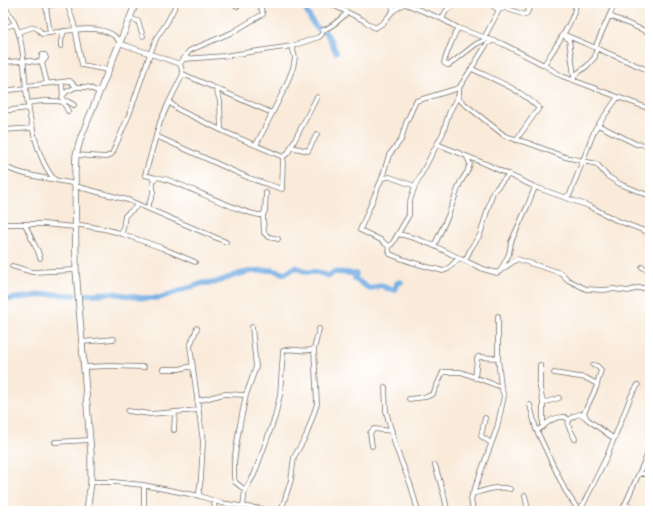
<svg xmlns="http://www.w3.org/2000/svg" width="653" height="514" font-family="'IM FELL English',serif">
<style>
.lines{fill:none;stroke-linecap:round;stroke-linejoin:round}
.river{stroke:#73ade3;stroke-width:5.5}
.street-casing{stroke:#736e68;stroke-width:5.5}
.secondary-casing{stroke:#736e68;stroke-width:7}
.street{stroke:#fff;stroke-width:4}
.secondary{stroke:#fff;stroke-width:5.5}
</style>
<rect width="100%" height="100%" fill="#fff"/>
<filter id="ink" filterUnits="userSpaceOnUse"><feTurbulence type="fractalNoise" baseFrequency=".025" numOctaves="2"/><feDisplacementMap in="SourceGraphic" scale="8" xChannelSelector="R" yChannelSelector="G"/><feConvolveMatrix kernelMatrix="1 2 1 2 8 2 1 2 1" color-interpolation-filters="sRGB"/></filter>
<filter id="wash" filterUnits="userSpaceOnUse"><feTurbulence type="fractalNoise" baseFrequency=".012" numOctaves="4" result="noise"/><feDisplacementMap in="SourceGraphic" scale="16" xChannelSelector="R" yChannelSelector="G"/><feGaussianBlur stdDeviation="0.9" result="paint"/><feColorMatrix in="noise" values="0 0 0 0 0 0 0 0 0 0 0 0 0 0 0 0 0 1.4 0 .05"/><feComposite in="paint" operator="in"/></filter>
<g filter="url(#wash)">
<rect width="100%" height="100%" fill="#f9ead9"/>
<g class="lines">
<path class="river" d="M301 3C307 10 310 20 316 27 319 30 322 30 325 32 330 37 333 46 336 52
M352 274H356L355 279 370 289 381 285 386 288 395 290 397 283 401 282
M80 295 112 293 142 298H159L203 283H214L236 275 252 271 273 270 285 274 296 267 306 272H317L329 276 334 272 349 273
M3 300 49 294 74 295"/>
</g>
</g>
<g filter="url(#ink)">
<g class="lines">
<g class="street-casing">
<path id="street" d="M57 3 46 7 50 33C68 31 97 24 113 35 115 36 118 40 120 42
M67 3 74 24 82 65 108 70
M128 3 134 7
M230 3 237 6 241 3
M329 3 363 20 375 28 383 23 393 11 392 3
M403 3 442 19 458 28 503 44 544 65 562 76 650 109
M488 3 499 10
M3 6C22 26 23 52 25 78 27 107 35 158 55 180
M499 10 505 8 525 15 527 13 532 3
M393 11 404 4
M610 16 650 33
M129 18 138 21 143 36
M442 19 446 11 450 7H452L455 3
M3 28 15 24
M458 28C456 30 444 60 444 63L447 65H449L476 44 487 39
M18 32 34 27 39 30 42 34 50 33
M563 34 650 71
M565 36 569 40 574 76
M484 38 499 10 498 3
M119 43 180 64 189 51 193 49 233 32 263 14 259 3
M61 46V41L64 31
M184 59 224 56 292 46 319 37 322 34 323 30C333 27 340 19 347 13
M3 62 24 61C29 59 35 64 41 61L42 55H45L46 58 42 63 47 83
M180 64 183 74 169 102 179 110 225 132 283 157 288 153 317 97
M544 65C553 49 575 21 576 3
M472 69C497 81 518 88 539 108L516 140
M183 74 272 113
M574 80V76L587 66 595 57 597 43 615 3
M26 86 70 81 76 87H88L99 92
M216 89 220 101 221 130
M3 91 26 88
M62 97 66 92 76 87
M457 98 505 136 531 144 565 157 597 164 607 176 620 184 650 196
M63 102 67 101 74 105
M63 102 68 111
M29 103C37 101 55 100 63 102L62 82
M3 111 29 108
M598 125 636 144 650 145
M3 130 33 128
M156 136 249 178 282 189 283 157
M437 144 486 164 535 187 589 206 616 220 650 233
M256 145 285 88 293 68 295 58 292 46
M291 147 308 151 317 134
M76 155 106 157 112 154 129 115 150 54 157 37 166 24 177 3
M3 166C25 177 51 178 75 184
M156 178 145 175 160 122 169 102
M382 178 389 155 401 140 406 123 416 101 459 88
M75 186 128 200 226 242
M415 186 390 177 382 178 360 230 381 240 388 246 392 244 409 215V204L415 186 443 133 449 113 459 94V88L487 44 492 41
M565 197 570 194 595 129 618 97
M147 208C149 203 152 198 153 193 154 189 151 182 155 178 162 172 244 217 263 215L265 211 266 193
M263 215 264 233 269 237 278 239
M3 224H43L75 227
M25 224 34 244 38 251 40 258
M75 224 104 229 120 233 162 248 195 262
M122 234 125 216C129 211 135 210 138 204
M398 234C420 238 439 248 459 258
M388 246 390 254C407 262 425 266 443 271L448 269 459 258 483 269 497 273 517 259 561 273 568 280 586 289 603 290 613 289 628 291 638 288H650
M434 246 448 216 460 183 467 172 470 164 467 157
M465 261 471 248 480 235 493 192 509 174
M12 266 32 272 76 270
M642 267 650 271
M500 271 509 254 511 242 527 207 535 187
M197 328 190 346 203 442 201 478 199 492 200 496
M82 342 114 339
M540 365V388L543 403V427
M593 365 597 366 601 370 596 388 584 413 587 419 613 438
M85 367 109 366 144 367
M163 369H179L193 366
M554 373 586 378 597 384
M475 378 477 359 478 357 498 358
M385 387 386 411 396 448 411 486 418 511
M409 399 426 397 433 394 443 372H461L501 387
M197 401 224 394 246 395
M543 403 559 398
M530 405 536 429 565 490 579 511
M128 411 150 414 199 410
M485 418 481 436 491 443
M174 430 175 412
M537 431C547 424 552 416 565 417L569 420
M575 439 568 425 569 420 574 416 580 414 585 417
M55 442 90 440
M372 446 370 433 374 429 392 431
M435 465 445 499 447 511
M639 473 650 475
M91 482H114L143 485 200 496 221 503 275 511
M144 486V511
M245 490 235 482 234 477V462L239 429 246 395 256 367 252 327
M472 494C483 491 499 485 510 489
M214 501 215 511
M625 505 643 511
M243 506 245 490 254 475 275 417 280 395 283 351C292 346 304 354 314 349L319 329
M281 511 291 480 294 457 306 436 317 404 314 349
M473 511 471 499 497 428 504 396 501 387 498 358V316
M524 511 527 505 525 496
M580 511 607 456 631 396 638 385
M622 511 650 449"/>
</g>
<g class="secondary-casing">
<path id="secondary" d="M87 511 91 482V454L76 270 75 173 76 155 81 137 136 3"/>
</g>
<use href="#street" class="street"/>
<use href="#secondary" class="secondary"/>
</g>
</g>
<rect width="653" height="514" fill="none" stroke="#fff" stroke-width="16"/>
</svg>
